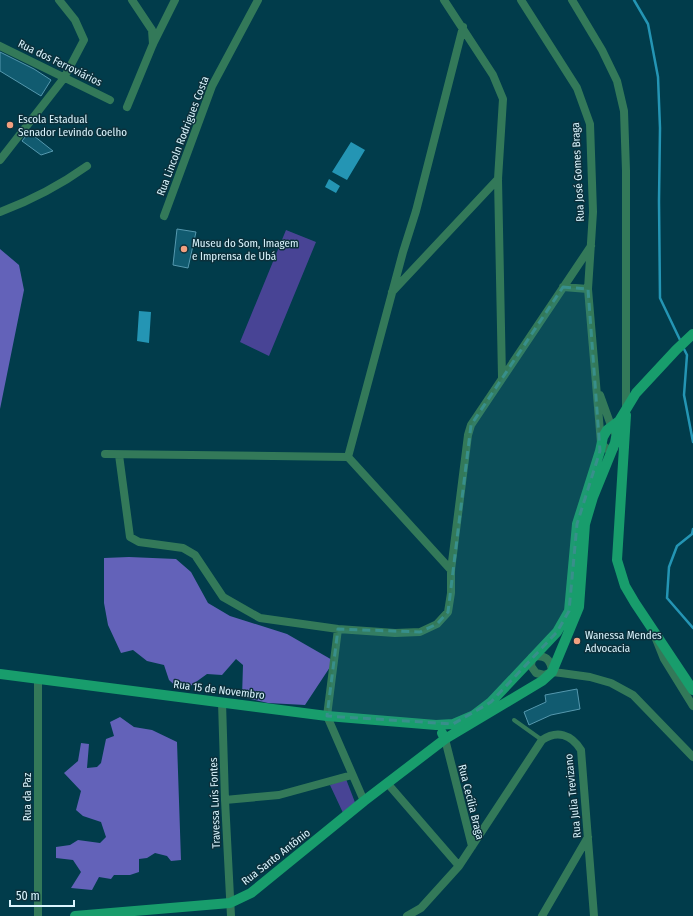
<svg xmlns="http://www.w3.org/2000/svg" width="693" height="916" font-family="'Fira Sans Condensed',sans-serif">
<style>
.green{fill:#484495}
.forest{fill:#6362b9}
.water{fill:#2495b4}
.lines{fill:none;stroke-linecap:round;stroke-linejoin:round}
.stream{stroke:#2495b4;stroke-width:2.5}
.building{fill:#115b70;stroke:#5598ae}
.lane{stroke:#337959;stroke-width:4}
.street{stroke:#337959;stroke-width:8}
.secondary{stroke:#189d6c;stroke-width:10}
.marked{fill:#388f8b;fill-opacity:0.2;stroke:#388f8b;stroke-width:3;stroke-dasharray:8 5;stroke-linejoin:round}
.poi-dot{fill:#f2a080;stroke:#0c303b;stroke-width:1.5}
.labels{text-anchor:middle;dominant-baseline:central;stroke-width:3;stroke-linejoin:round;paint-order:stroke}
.street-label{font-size:11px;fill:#dbf5fe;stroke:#0c303b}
.poi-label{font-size:11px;fill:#dbf5fe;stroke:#0c303b;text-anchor:start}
</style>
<rect width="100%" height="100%" fill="#013c4b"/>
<path class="green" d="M286 230 316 242 269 356 240 342Z
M346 779 356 805 344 815 330 785Z"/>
<path class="forest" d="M0 249 19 265 24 290 0 409Z
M129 557 176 559 191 572 208 603 230 616 287 634 334 661 305 705 268 703 242 697 243 665 236 659 222 675 207 674 189 687 180 690 169 680 164 665 147 661 133 650 121 653 108 625 104 603V558Z
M120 717 134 727 152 730 177 742 181 860 171 861 167 856 155 853 147 858 139 859V872L130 875H114L111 879 99 877 92 890 71 888 81 872 73 860 56 858V847L70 845 78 840 100 843 106 837 101 822 83 816 76 810 81 791 64 773 78 761 81 743 89 744 87 768 97 767 101 763 106 739 114 736 110 722Z"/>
<path class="water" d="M351 142 365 150 347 180 332 172Z
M329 179 340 186 336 193 325 187Z
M139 311 151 312 149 343 137 341Z"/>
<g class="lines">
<path class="stream" d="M634 0 648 24 658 77 660 128 659 201 660 298 681 342
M683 347 687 355 684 395 693 442
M693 529 692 534 677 546 669 567 667 598 693 628"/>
</g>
<path class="building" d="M0 52 34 69 51 80 41 96 0 71Z
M29 132 53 151 41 155 22 141Z
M177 229 196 232 188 268 173 265Z
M577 689 580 709 551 715 529 725 524 712 546 702 545 695Z"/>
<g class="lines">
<path class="lane" d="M514 720 542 740"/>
<path class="street" d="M132 0 152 30 153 44
M444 0 493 75 503 99 498 179 502 377
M521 0 577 88 590 124 593 212 588 289 601 443 607 449 614 448
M572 0 602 50 617 81 624 111 626 171V407
M0 46 110 100
M127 107 153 44 175 0
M0 160 64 78 84 40 75 20 59 0
M0 212C32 200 59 186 87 166
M164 216 212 86 258 0
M563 287 588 289
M392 292 498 179
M600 395 613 431
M105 454 348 457 403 252 416 211 463 27
M119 455 130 537 139 542 183 548 195 555 223 597 260 618 338 629 395 633 420 632 437 624 448 612 451 593V570L468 435 471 425 591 246
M348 457 451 570
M338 629 327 716 364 801
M656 639 664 659 693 706
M552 672C551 659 545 654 532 657L531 666 536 673 544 675 552 672 561 673 590 677 611 683 633 695 693 757
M222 702 225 800 231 916
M445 739 472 846
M388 784 459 866
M225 800 279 795 352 775
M38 916V679
M407 916 421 908 459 866 542 740C557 730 571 734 581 750L594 916
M542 916 588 837"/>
<path class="secondary" d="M626 415 617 560 625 586 635 603 693 690
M0 674 327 716 436 725 453 724 474 715 491 702 557 632 569 611 577 524 600 451 603 437 607 430 619 421
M445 739 542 681 552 672 579 607 585 524 593 497 615 443 619 421 636 393 676 350 693 334
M75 916 230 903 251 893 364 801 445 739 442 733"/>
</g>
<path class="marked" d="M563 287 588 289 600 451 577 524 569 611 557 632 491 702 453 724 327 716 338 629 420 632 437 624 448 612 471 425Z"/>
<g class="poi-dot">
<circle cx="10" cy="125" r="4"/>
<circle cx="184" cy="249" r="4"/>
<circle cx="577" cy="641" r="4"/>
</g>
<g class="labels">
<g class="street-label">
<text transform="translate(60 63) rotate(26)">Rua dos Ferroviários</text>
<text transform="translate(183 136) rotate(-69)">Rua Lincoln Rodrigues Costa</text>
<text transform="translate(578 172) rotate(-93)">Rua José Gomes Braga</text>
<text transform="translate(219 690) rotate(7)">Rua 15 de Novembro</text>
<text transform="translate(573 796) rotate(-96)">Rua Julia Trevizano</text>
<text transform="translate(27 797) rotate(-90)">Rua da Paz</text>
<text transform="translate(471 802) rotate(76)">Rua Cecília Braga</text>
<text transform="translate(215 803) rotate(-92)">Travessa Luís Fontes</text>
<text transform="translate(276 857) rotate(-38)">Rua Santo Antônio</text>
</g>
<g class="poi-label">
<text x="18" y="119">Escola Estadual<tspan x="18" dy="13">Senador Levindo Coelho</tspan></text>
<text x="192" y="243">Museu do Som, Imagem<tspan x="192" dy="13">e Imprensa de Ubá</tspan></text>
<text x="585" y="635">Wanessa Mendes<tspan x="585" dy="13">Advocacia</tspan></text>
</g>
</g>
<path d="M10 900v6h64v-6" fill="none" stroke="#dbf5fe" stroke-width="2"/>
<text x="16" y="900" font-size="12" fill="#dbf5fe" stroke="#0c303b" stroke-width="3" paint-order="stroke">50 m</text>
</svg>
